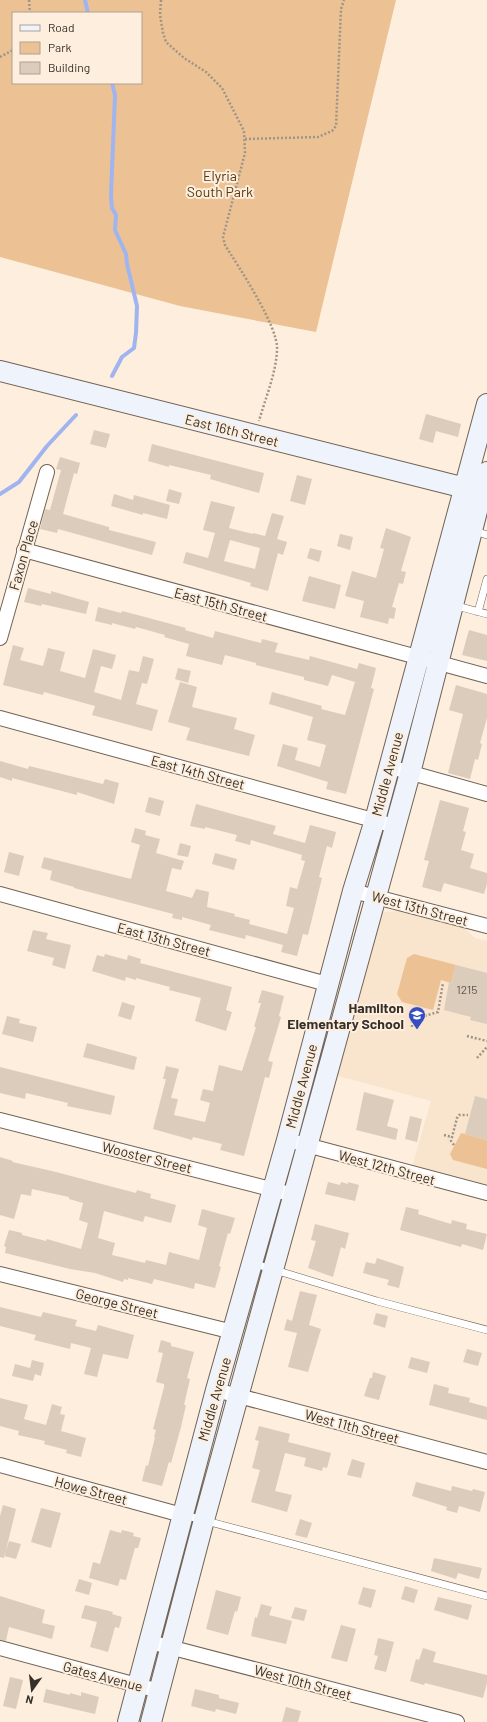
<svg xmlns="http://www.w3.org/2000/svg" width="487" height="1722" font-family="Barlow,sans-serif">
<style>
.built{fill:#f9e4cd}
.green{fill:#ecc294;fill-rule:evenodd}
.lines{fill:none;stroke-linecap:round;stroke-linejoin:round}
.stream{stroke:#a0b4f0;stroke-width:4}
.building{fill:#dbccbc;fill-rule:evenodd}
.lane-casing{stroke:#716355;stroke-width:8}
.street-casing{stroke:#716355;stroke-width:16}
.secondary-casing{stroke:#716355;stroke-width:22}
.path{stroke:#9f9488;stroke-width:2.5;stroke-dasharray:2 2;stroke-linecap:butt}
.lane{stroke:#fff;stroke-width:7}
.street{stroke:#fff;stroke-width:14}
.secondary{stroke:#eff3fc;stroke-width:20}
.labels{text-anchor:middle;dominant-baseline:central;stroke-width:4;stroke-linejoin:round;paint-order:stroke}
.number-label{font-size:12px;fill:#5f574e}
.park-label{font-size:14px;fill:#57380d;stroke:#fdeedd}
.street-label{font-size:14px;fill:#36302a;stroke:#fdeedd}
.poi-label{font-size:14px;font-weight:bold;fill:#36302a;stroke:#fdeedd;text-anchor:end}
</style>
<rect width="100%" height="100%" fill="#fdeedd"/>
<path class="built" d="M396 911 464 928 475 938 487 941V1188L409 1167 413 1164 431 1101 335 1075 381 915 385 912Z"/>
<path class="green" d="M0 0H396L316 332 180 306 0 257ZM13 13H141V83H13Z
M414 954 456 965 451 983 441 980 433 1010 402 1002 397 994 407 958Z
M461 1133 487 1140V1169L453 1160 450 1154Z"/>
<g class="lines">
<path class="stream" d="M85 0 88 13
M112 83 115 95 111 195 112 208 116 215 115 230 126 254 127 264 137 306 136 333 134 348 122 357 112 376
M0 494 19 482 47 446 76 415"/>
</g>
<path class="building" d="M426 414 461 424 458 437 436 431 433 443 419 439Z
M94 430 110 434 106 448 90 444Z
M152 444 264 473 259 493 210 479 211 475 169 465V467L148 461Z
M60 457 80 463 77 474 74 473 63 514 109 527V530L156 542 152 555 58 529 57 533 40 529 45 509 50 510 61 470 56 469Z
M297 475 312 479 305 505 290 501Z
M169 489 182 493 179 504 166 501Z
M114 494 133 500 134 495 170 505 167 519 143 513V515L111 506Z
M211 501 235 507 229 528 253 534V533L265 536 272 513 284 516 277 539 287 542 283 555 278 553 268 591 250 586 251 583 183 563 186 552 208 558 215 533 203 530ZM230 540 260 548 255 569 224 561Z
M386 528 411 537 401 571 406 572 403 584 399 583 392 607 396 608 394 619 389 618 388 624 360 617 364 601 345 596 352 571 376 578 384 549 380 548Z
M340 534 353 537 350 550 337 546Z
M310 548 322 551 319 562 307 558Z
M309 576 341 585 335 609 302 601Z
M28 588 51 594V591L89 602 86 614 42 604 41 606 24 602Z
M98 607 121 613 122 611 145 617 186 628 185 630 213 638 215 631 261 643 262 639 278 643 275 652 309 660 310 656 357 669 359 663 376 668 371 688 374 689 346 794 326 789 328 782 277 766 283 744 298 748 295 760 320 767 326 745 307 740 313 717 269 704 272 692 322 706 321 709 345 715 355 682 332 675 328 686 304 680V677L256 665V663L225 655 222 665 186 656 189 644 164 637 165 635 136 627 135 629 112 623V625L95 621Z
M469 630 487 635V661L462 655Z
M13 645 24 648 20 660 43 666 48 648 65 652 60 671 85 678 93 649 116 655 112 669 101 666 94 692 121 700 129 670 139 672 143 656 154 659 147 684 142 683 136 704 158 710 152 731 92 715 95 706 44 692 43 695 3 685Z
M178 668 191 671 188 683 175 679Z
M180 682 197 687 192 707 237 718 234 729 255 735 249 756 186 740 190 728 168 722Z
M456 685 487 694V718L480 743 482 744 478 760 475 759 470 779 448 773 463 714 449 710Z
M0 761 28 769 29 766 103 784 105 779 119 783 114 804 77 792V795L12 778V781L0 777Z
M149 797 164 801 160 816 145 812Z
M440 800 469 808 463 831 466 832 461 850 474 854 470 868 487 873V884L484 894 444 883 441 892 422 887 429 861 424 860Z
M196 804 276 826 273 834 305 843 310 825 336 832 332 848 327 846 319 877 322 878 308 935 303 934 297 956 281 952 283 945 246 935 245 939 209 930 211 925 182 917V920L172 918 173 914 74 888V887L50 880 52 871 41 868 44 857 131 879 140 845 131 842 135 828 146 831 145 835 160 839 156 853 184 861 181 870 172 868 166 891 192 898 196 889 209 892 207 907 235 914 234 916 250 920 249 924 287 934 294 908 286 906 290 887 297 889 305 861 301 860 302 855 251 840 250 845 235 841 237 835 205 827V829L190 826Z
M180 843 191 846 188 857 177 855Z
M9 852 24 856 19 876 4 872Z
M215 853 237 859 234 870 212 864Z
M33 930 48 933 46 939 71 945 65 969 52 965 54 958 27 951Z
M105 954 127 960 128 955 141 959 140 963 232 987 226 1010 232 1012 226 1031 195 1021 201 998 169 990 170 987 136 978V980L126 977 125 981 92 971 97 955 104 957Z
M456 965 487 973V1024L470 1020 471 1017 444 1010 449 982 451 983Z
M262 990 284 996 279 1016 281 1017 268 1061 273 1062 269 1078 265 1077 244 1156 220 1150 222 1144 193 1137 192 1140 153 1129 166 1079H163L166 1066 179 1069 171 1098 178 1099 174 1115 205 1122 210 1103 200 1100 203 1089 213 1091 219 1065 242 1071 256 1027H254L261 1003H258Z
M122 1002 135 1006 131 1020 118 1016Z
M7 1016 20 1019 19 1023 37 1027 33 1042 2 1034Z
M87 1043 137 1057 134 1070 83 1057Z
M0 1067 115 1096 111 1115 67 1106 68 1103 26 1093 25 1099 0 1093Z
M364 1092 394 1100 387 1126 398 1129 396 1140 356 1130Z
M475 1096 487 1099V1140L465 1134Z
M410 1116 422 1119 417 1142 405 1139Z
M0 1157 13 1161 12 1162 52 1171 136 1193 137 1190 151 1194 150 1198 176 1205 171 1223 145 1216 143 1222 104 1211 98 1238 115 1243 112 1255 145 1263 146 1260 166 1265 169 1252 199 1260 207 1228 198 1225 202 1209 235 1218 230 1234 228 1233 219 1266 221 1267 215 1288 195 1283 194 1289 154 1279 152 1284 128 1278V1280L124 1279 123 1282 95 1273 70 1269 5 1253 6 1247 4 1246 9 1230 22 1233V1235L46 1241 47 1239 81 1249 88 1223 79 1220 83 1203 69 1199V1197L32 1189 31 1196 21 1194 14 1219 0 1215Z
M328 1182 340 1185 341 1182 348 1184V1182L359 1185 355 1201 325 1194Z
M406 1207 419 1210 418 1214 451 1224 452 1220 467 1224 466 1229 487 1234 483 1250 462 1244 461 1247 400 1230Z
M315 1224 349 1233 345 1249 341 1247 333 1277 308 1268 316 1241 311 1240Z
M377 1258 404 1267 399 1288 387 1285 389 1280 363 1273 366 1262 375 1264Z
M300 1291 317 1295 309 1325 321 1329 308 1372 288 1367 297 1333 284 1330 287 1319 292 1321Z
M0 1307 41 1317 43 1312 77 1320 75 1326 96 1331 98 1325 134 1335 128 1359 103 1354 97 1377 84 1374 91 1348 71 1343 70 1349 34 1340 36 1335 0 1326Z
M376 1313 388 1316 385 1328 373 1324Z
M161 1340 171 1343V1346L194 1352 187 1378 190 1379 184 1405H186L181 1427 171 1463 169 1462 162 1486 142 1481 146 1465 148 1466 155 1437H154L156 1430 153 1429 164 1387V1384L156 1382 163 1353 158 1352Z
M467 1349 482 1353 478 1366 463 1362Z
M411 1357 430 1362 427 1373 408 1368Z
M32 1360 44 1363 41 1376 35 1374 33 1381 12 1376 15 1364 30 1368Z
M373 1372 386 1376 379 1400 364 1396 370 1378H372Z
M434 1384 449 1388 448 1393 470 1398 469 1402 487 1407V1420L429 1405Z
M0 1398 28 1405 24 1419 46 1425 52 1404 62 1407 60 1414 65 1415 61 1431 86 1438 81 1457 66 1453 67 1450 44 1444 45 1441 18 1435 19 1431 0 1426Z
M259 1426 290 1434 288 1442 331 1453 327 1468 323 1467 322 1471 304 1466 306 1458 285 1453 275 1491 292 1495 287 1512 251 1502 260 1470 252 1468 259 1441 255 1440Z
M352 1459 365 1463 361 1478 347 1475Z
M416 1482 451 1491 452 1486 472 1491 473 1489 485 1492 480 1512 459 1506 457 1513 446 1510 447 1507 412 1496Z
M3 1505 16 1509 4 1558 0 1557V1516Z
M41 1508 61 1513 51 1548 31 1542Z
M300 1519 312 1523 307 1538 295 1535Z
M110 1530 121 1533 122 1530 134 1533 133 1536 141 1538 138 1548H135L126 1580 120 1579 118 1586 89 1578 93 1562 100 1564Z
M9 1541 21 1544 16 1559 4 1556Z
M434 1558 482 1568 479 1579 458 1573 456 1579 431 1571Z
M79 1579 92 1583 89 1595 75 1591Z
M405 1586 418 1590 414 1603 401 1599Z
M363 1587 376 1590 371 1608 358 1604Z
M216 1590 241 1597 237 1612 235 1611 228 1635 206 1629Z
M0 1596 45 1610 42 1623 55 1626 52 1639 9 1627 6 1641 0 1640Z
M438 1597 472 1605 468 1620 434 1610Z
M261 1604 272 1607 269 1615 292 1621 286 1644 251 1636 255 1617 257 1618Z
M85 1605 113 1612 112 1614 122 1617 119 1628 115 1627 108 1652 90 1647 97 1622 81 1618Z
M295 1607 307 1610 304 1621 291 1618Z
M341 1625 356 1629 347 1662 331 1658Z
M378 1638 394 1642 386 1672 374 1669 378 1656 374 1655Z
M423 1648 436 1652 433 1662 487 1675V1683L483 1698 425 1683 424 1685 410 1681 416 1659 419 1660Z
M10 1677 23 1680 16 1709 3 1706Z
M46 1689 70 1695V1693L81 1696V1692L99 1697 95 1714 43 1702Z
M195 1689 219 1695V1698L239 1703 236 1714 216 1709 215 1712 191 1706Z
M286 1707 301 1711 298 1722H282Z"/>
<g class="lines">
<g class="lane-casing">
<path id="lane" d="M474 531 487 535
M453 605 487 614
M478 612 487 579
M252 1263 377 1301 487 1330
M184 1515 487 1596"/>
</g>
<g class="street-casing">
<path id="street" d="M24 550 487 676
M0 638 47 472
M0 718 384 823
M401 770 487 794
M353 891 487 926
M0 894 327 984
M0 1120 294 1195
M299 1143 487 1193
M0 1274 233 1332
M216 1390 487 1462
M0 1465 182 1515
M150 1642 457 1722
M0 1648 159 1691"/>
</g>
<g class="secondary-casing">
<path id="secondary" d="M0 371 477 491
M128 1722 216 1390 287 1140 353 891 375 820 487 404
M151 1722 204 1520 410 773 487 472"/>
</g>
<path class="path" d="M29 0 30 13
M161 0 160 15 163 33 166 42 184 58 206 72 222 88 244 131 245 153 223 237 225 245C238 266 279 327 277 350 276 374 265 399 259 421
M0 57 13 50
M245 139 318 137 332 131 336 126 341 9 344 0
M412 1027V1021L414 1019 438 1012 443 983
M467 1036 487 1041
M477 1058 487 1047
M444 1135 452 1137
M454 1145 451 1141 457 1118 459 1115H468"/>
<use href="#lane" class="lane"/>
<use href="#street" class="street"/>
<use href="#secondary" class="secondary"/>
</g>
<defs>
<g id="school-pin" transform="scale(0.9)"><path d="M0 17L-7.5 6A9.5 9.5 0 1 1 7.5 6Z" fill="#364dbf" stroke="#fdeedd"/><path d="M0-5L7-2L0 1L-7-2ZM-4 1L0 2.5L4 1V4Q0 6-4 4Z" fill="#fff"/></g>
</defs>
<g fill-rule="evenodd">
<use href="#school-pin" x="417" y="1015"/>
</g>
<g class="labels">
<g class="number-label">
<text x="467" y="989">1215</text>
</g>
<g class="park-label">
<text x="220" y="175">Elyria<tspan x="220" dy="16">South Park</tspan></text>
</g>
<g class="street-label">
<text transform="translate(232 430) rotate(14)">East 16th Street</text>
<text transform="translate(23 555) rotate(-74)">Faxon Place</text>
<text transform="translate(221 604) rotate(15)">East 15th Street</text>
<text transform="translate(198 772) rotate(15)">East 14th Street</text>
<text transform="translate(387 774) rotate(-75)">Middle Avenue</text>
<text transform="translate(420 908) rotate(15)">West 13th Street</text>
<text transform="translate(164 939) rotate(15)">East 13th Street</text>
<text transform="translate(301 1086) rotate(-75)">Middle Avenue</text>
<text transform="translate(147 1157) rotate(14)">Wooster Street</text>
<text transform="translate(387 1167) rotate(15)">West 12th Street</text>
<text transform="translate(117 1303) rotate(14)">George Street</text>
<text transform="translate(214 1399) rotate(-74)">Middle Avenue</text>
<text transform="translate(352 1426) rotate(15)">West 11th Street</text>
<text transform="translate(91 1490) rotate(15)">Howe Street</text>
<text transform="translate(103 1676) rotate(15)">Gates Avenue</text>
<text transform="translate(303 1682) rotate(15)">West 10th Street</text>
</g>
<g class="poi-label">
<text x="404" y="1007">Hamilton<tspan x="404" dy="16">Elementary School</tspan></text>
</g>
</g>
<rect x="12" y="12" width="130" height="72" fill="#fdeedd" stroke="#ada295"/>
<rect x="20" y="25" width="20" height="6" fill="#eff3fc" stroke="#ada295"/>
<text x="48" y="32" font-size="12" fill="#36302a">Road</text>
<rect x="20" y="42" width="20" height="12" fill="#ecc294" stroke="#ada295"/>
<text x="48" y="52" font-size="12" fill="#36302a">Park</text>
<rect x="20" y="62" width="20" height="12" fill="#dbccbc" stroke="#ada295"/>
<text x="48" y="72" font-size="12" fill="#36302a">Building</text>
<g transform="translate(32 1690) rotate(194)" stroke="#fdeedd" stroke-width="3" paint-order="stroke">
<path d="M0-3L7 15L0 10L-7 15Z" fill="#36302a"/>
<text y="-6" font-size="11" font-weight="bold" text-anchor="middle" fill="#36302a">N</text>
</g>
</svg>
